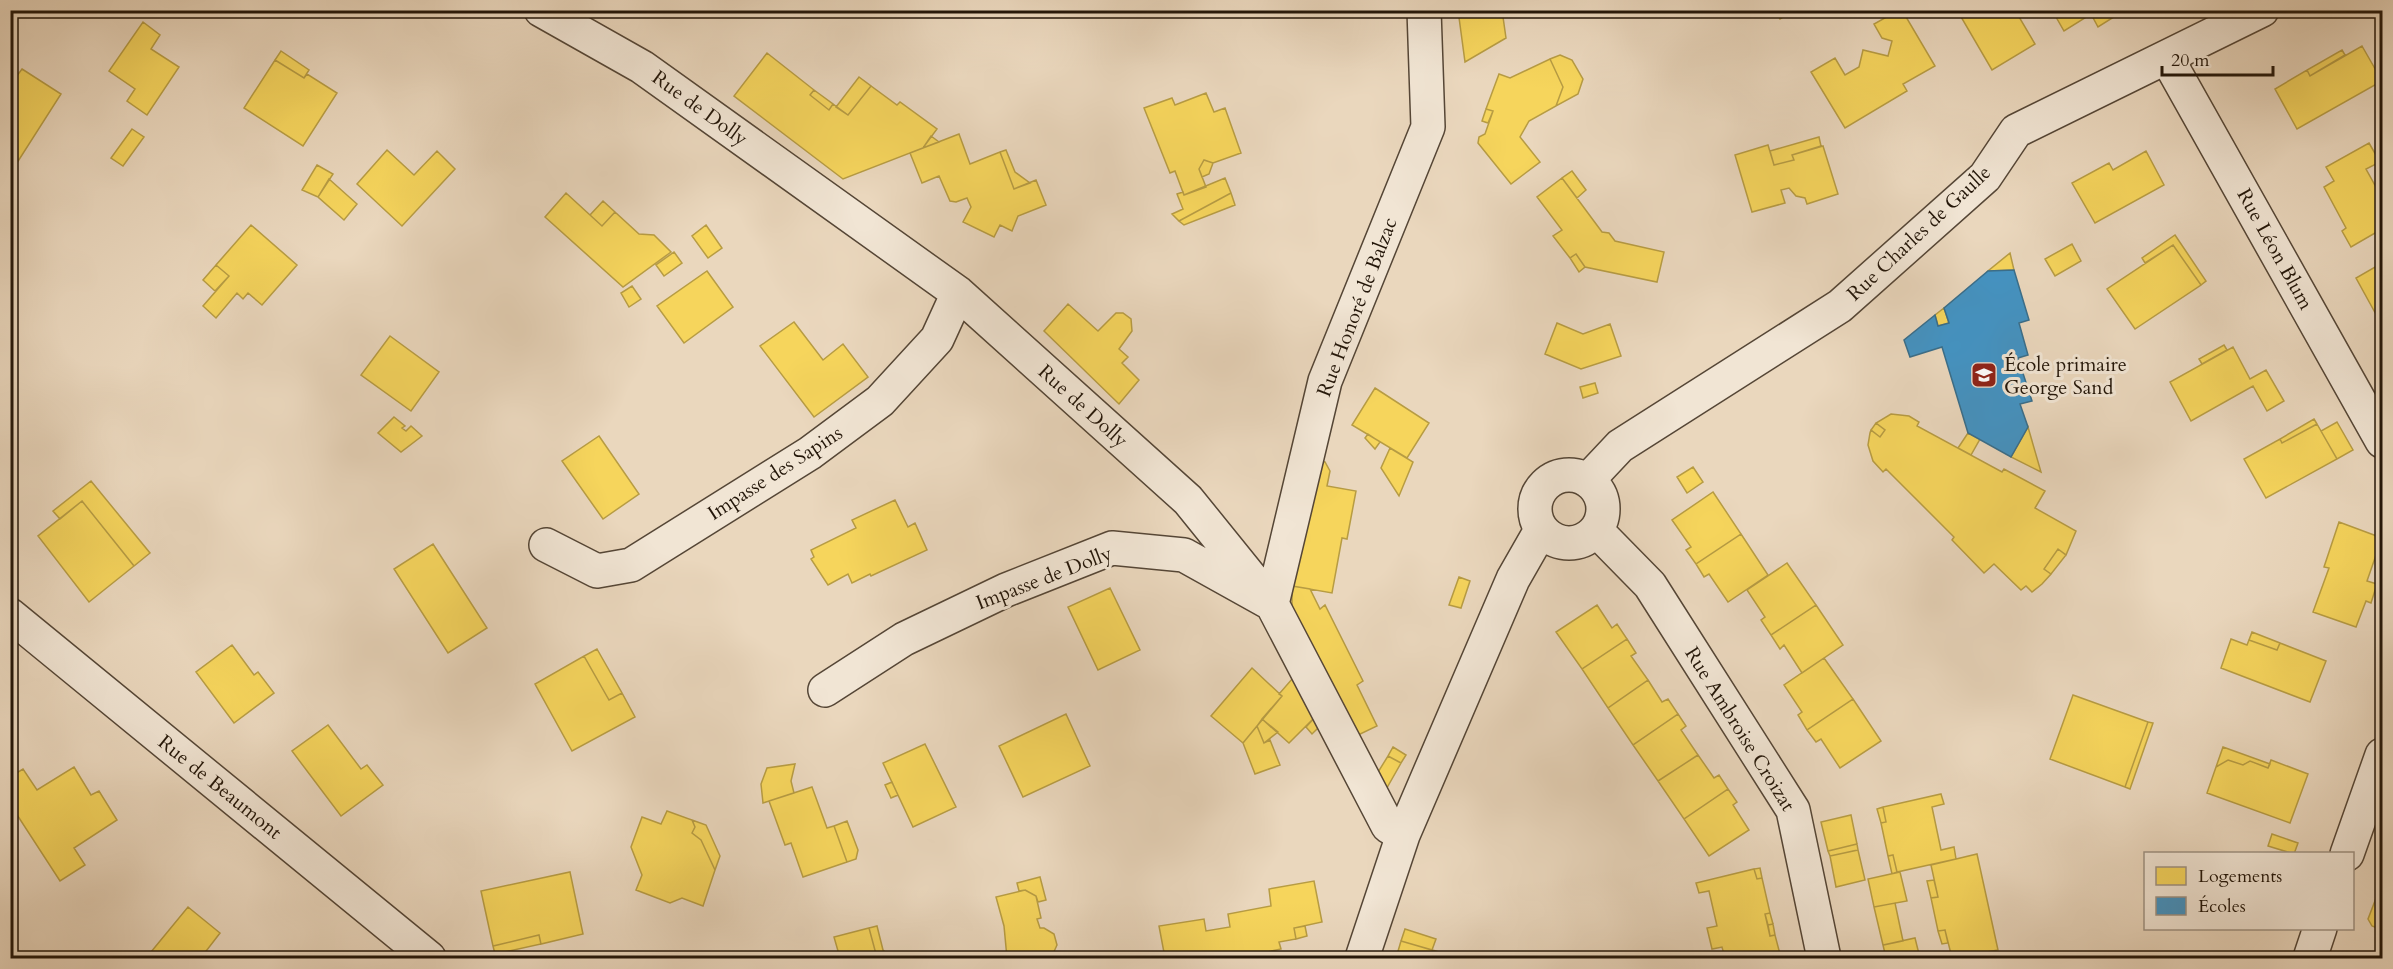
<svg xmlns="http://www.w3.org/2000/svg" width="2393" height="969" font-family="Cardo,serif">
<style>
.homes{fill:#f6d55c;stroke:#b79c43;stroke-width:1.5}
.schools{fill:#4393c3;stroke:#396e8b;stroke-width:1.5}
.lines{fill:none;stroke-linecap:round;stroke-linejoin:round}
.street-casing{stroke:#554636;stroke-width:36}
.street{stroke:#f1e5d4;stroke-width:33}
.labels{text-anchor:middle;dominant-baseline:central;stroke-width:6;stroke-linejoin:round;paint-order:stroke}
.street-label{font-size:20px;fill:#231609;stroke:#f1e5d4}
.poi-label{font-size:20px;fill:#231609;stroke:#f1e5d4;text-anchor:start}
</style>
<rect width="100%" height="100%" fill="#ead7bd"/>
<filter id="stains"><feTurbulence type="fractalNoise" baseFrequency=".00333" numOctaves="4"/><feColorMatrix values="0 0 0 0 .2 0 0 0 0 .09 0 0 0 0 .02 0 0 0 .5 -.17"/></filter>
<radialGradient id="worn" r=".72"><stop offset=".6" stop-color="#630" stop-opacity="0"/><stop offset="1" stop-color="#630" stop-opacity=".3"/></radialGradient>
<path class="homes" d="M1458 10H1502L1506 38 1465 62Z
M1775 10H1795L1780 19Z
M1899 10H1902L1935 66 1903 84 1907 91 1845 128 1811 72 1835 58 1845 75 1859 67 1863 50 1888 56 1892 41 1882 38 1874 24Z
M1957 10H2015L2035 44 1992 70Z
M2052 10H2125L2098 27 2091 14 2064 31Z
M143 22 160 35 151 49 179 67 147 115 127 101 135 89 109 71Z
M2362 46 2382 81 2297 129 2275 89 2307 70 2310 76Z
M2342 50 2345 55 2310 76 2307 70Z
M281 51 309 70 304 78 275 60Z
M767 53 814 90 810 95 829 110 833 104 848 115 871 86 897 105 900 102 937 129 923 148 843 179 734 96Z
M1560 55 1572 60 1583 79 1578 94 1556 106 1563 87 1550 59Z
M1550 59 1563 87 1556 106 1529 121 1520 137 1540 162 1511 184 1478 143 1479 137 1485 134 1493 111 1486 109 1499 74 1510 78Z
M275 60 304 78 307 74 337 93 303 146 244 108Z
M22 69 61 94 15 166 10 163V85Z
M859 77 871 86 848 115 836 107Z
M814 90 833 104 829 110 810 95Z
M1206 93 1214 112 1225 108 1241 153 1213 163 1204 160 1199 169 1206 187 1184 195 1175 171 1170 173 1144 108 1172 98 1175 105Z
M1486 109 1493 111 1488 123 1482 121Z
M132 129 144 137 123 166 111 158Z
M959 134 970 164 1000 152 1014 189 1036 180 1046 205 1018 216 1012 231 1000 225 994 237 963 222 971 207 967 198 956 202 950 201 939 176 922 183 910 153Z
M931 136 939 142 923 148Z
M1819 137 1821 146 1792 155 1794 160 1774 165 1770 151Z
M2369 143 2380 162 2366 169 2382 198V229L2351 247 2342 231 2346 228 2324 187 2334 181 2326 167Z
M1768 145 1774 165 1794 160 1792 155 1823 146 1838 194 1807 204 1805 198 1796 196 1789 188 1781 190 1785 203 1752 212 1735 155Z
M387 150 414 175 437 151 455 169 402 226 357 184Z
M1006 150 1015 172 1030 183 1014 189 1000 152Z
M2146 151 2164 185 2095 223 2072 183 2109 163 2113 170Z
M1204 160 1213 163 1209 174 1202 177 1199 169Z
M317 165 333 174 318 197 302 190Z
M1572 171 1586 190 1577 198 1562 178Z
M1225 178 1231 193 1179 221 1172 214 1183 209 1177 194 1183 192 1184 195Z
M1562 178 1602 232 1609 233 1615 241 1664 252 1657 282 1585 267 1576 254 1570 258 1553 236 1562 230 1537 197Z
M329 179 357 204 344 220 318 197Z
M566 193 602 226 615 212 639 234 654 235 671 252 623 287 545 217Z
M1231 193 1235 205 1184 225 1179 221Z
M603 201 615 212 602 226 590 215Z
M251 225 297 265 262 305 248 293 243 299 237 293 216 318 203 306 229 276 216 265Z
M706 225 722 248 708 258 692 236Z
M2175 235 2206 281 2201 285 2173 245 2145 263 2142 258Z
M2072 244 2081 261 2055 276 2045 259Z
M2173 245 2201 285 2135 329 2107 289Z
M674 252 682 263 664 276 656 265Z
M2010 253 2014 270 1988 271Z
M1576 254 1585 267 1579 272 1570 258Z
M2382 263V315L2378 318 2356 278Z
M216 265 229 276 215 291 203 280Z
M707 271 733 307 684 343 657 306Z
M632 286 641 299 629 307 621 293Z
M1068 304 1098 331 1116 313H1123L1131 319 1132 331 1119 349 1128 357 1122 363 1139 380 1119 404 1044 331Z
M1944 308 1949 323 1938 326 1935 315Z
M794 322 823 360 843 344 868 377 814 417 760 346Z
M1557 323 1583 334 1610 324 1621 356 1581 369 1545 354Z
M390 336 439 372 411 411 361 375Z
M2224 345 2227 350 2202 364 2199 359Z
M2233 347 2250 379 2266 370 2284 401 2267 411 2253 386 2191 421 2170 382Z
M1595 383 1598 393 1583 398 1580 387Z
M1375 388 1429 423 1407 458 1352 425Z
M1891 414 1909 416 1919 422 1917 426 2002 472 2004 469 2045 491 2035 508 2076 531 2066 555 2058 549 2044 569 2051 574 2042 584 2032 592 2026 586 2021 590 1994 564 1984 573 1952 540 1954 537 1886 469 1883 472 1873 461 1868 445 1870 433 1871 430 1880 437 1885 430 1876 423Z
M394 417 405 426 402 428 406 431 411 426 422 436 401 452 378 433Z
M2314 419 2317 424 2282 443 2280 439Z
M2337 422 2353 450 2337 459 2321 431Z
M1876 423 1885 430 1880 437 1871 430Z
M2317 424 2337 459 2266 498 2244 459 2280 439 2282 443Z
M2028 427 2041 472 2011 457Z
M1968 433 1980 439 1971 455 1958 448Z
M1368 434 1380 442 1375 449 1365 438Z
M599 436 639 494 603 519 562 461Z
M1390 448 1413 462 1399 496 1381 468Z
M1311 459 1325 462 1330 471 1327 486 1356 491 1347 539 1342 538 1332 593 1292 586Z
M1693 467 1703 482 1687 493 1677 477Z
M91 481 150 553 134 566 82 501 60 519 53 511Z
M1713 492 1741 534 1696 564 1686 550 1691 547 1672 520Z
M895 500 908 527 915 523 927 550 871 576 870 574 852 583 848 574 828 585 811 559 814 557 811 550 856 528 852 520Z
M82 501 134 566 89 602 38 536Z
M2339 522 2382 538 2367 581 2377 584 2371 603 2366 601 2356 627 2313 612 2329 568 2324 567Z
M1741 534 1768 575 1728 602 1709 574 1704 577 1696 564Z
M433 544 487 628 448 653 394 569Z
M2058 549 2066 555 2051 574 2044 569Z
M1787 563 1816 605 1771 635 1761 620 1765 617 1747 590Z
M1459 577 1470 581 1461 608 1449 605Z
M1292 586 1310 589 1320 609 1325 605 1363 681 1357 685 1377 726 1354 737 1292 615Z
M1110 588 1140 650 1098 670 1068 607Z
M1597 605 1612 628 1617 624 1627 639 1582 669 1556 632Z
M1816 605 1843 645 1802 673 1784 645 1780 649 1771 635Z
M2252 632 2280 643 2277 650 2249 640Z
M1627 639 1636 653 1631 656 1648 680 1608 708 1582 669Z
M2231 639 2247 645 2249 640 2277 650 2280 643 2326 661 2310 702 2221 668Z
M232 645 254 675 258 672 274 693 234 723 196 672Z
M597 649 622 693 609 700 584 656Z
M584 656 609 700 622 693 635 717 572 751 535 684Z
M1824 658 1853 699 1807 730 1798 715 1802 712 1784 685Z
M1252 668 1282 696 1243 743 1211 716Z
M1299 671 1320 712 1289 743 1262 719 1282 696 1279 694Z
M1648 680 1662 702 1668 699 1678 714 1633 745 1608 708Z
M2073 695 2148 722 2125 787 2050 759Z
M1853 699 1881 741 1840 768 1821 739 1816 742 1807 730Z
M1320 712 1324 722 1312 734 1306 727Z
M1066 714 1090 766 1023 797 999 746Z
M1678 714 1686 726 1681 730 1698 755 1658 781 1633 745Z
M1262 719 1278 732 1264 743 1257 726Z
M2148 722 2153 723 2130 789 2125 787Z
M328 725 361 769 367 765 383 785 341 816 292 751Z
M1257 726 1264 743 1270 740 1280 765 1255 774 1243 743Z
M925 744 956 807 913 827 883 763Z
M1393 747 1406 755 1401 763 1388 756Z
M2223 747 2270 764 2268 768 2250 761 2243 765 2228 760 2216 767Z
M1698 755 1714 778 1719 775 1728 789 1684 819 1658 781Z
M1388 756 1401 763 1384 793 1375 777Z
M2228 760 2243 765 2250 761 2268 768 2271 760 2308 774 2290 823 2207 793 2216 767Z
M795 764 791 781 794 793 763 803 761 784 767 768Z
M74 767 91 795 99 791 117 820 74 848 85 865 60 881 10 804V777L23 769 37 790Z
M892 782 898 795 891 798 885 785Z
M812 787 827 828 834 826 847 862 803 877 791 843 785 845 769 801Z
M1728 789 1737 802 1733 805 1749 830 1709 856 1684 819Z
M1941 794 1944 804 1932 807 1941 850 1954 847 1956 859 1897 872 1893 855 1888 856 1881 823 1886 822 1883 807Z
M1883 807 1886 822 1881 823 1877 809Z
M667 811 692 820 695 827 692 833 701 840 715 870 703 906 682 898 670 903 636 890 642 875 631 847 642 817 661 824Z
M1851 815 1857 844 1828 851 1821 822Z
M692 820 706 825 720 856 715 870 701 840 692 833 695 827Z
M847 821 858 850 856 859 847 862 834 826Z
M2272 834 2298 843 2294 854 2268 846Z
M1857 844 1858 850 1830 856 1828 851Z
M1858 850 1865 880 1836 887 1830 856Z
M1977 854 1998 950 1952 958 1945 930 1938 931 1931 898 1938 897 1931 865Z
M1893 855 1897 872 1892 874 1888 856Z
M1760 868 1762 878 1757 879 1754 869Z
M1754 869 1757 879 1762 878 1770 913 1765 914 1770 936 1775 935 1781 958H1725L1722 947 1712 949 1707 928 1717 926 1709 891 1699 893 1696 883Z
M570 872 583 934 541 944 539 935 493 946 481 891Z
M1900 872 1907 901 1874 907 1868 879Z
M1040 877 1046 900 1038 902 1036 896 1025 890 1019 891 1017 883Z
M1934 880 1938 897 1931 898 1927 881Z
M1314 881 1322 922 1294 928 1296 939 1279 942 1281 949 1248 956V958H1165L1159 926 1204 919 1206 931 1230 927 1228 914 1271 906 1269 889Z
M1025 890 1036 896 1041 918 1037 919 1040 928H1044L1054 934 1057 945 1052 956 1057 958H1007L1004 926 996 897Z
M2382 891V930L2372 926 2368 919 2378 893Z
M1895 903 1903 941 1883 945 1874 907Z
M188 907 220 933 203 955 207 958H146Z
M1770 913 1773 924 1768 925 1765 914Z
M1773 924 1775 935 1770 936 1768 925Z
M877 926 883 950 892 958H880L876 954 869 928Z
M1305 926 1307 936 1296 939 1294 928Z
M869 928 876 954 880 958H840L834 937Z
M1405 929 1436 939 1432 950 1401 941Z
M1945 930 1948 943 1942 944 1938 931Z
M539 935 541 944 495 954 493 946Z
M1915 938 1920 958H1886L1883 945Z
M1401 941 1460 958H1396Z
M1262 953 1263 958H1248V956Z"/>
<path class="schools" d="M2014 270 2029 320 2019 323 2028 355 2018 358 2032 401 2020 404 2028 427 2011 457 1968 433 1942 347 1910 357 1904 340 1935 315 1938 326 1949 323 1944 308 1988 271Z"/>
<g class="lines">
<g class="street-casing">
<path id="street" d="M541 10 642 67 958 293 1188 500 1272 604 1388 826 1403 835
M2167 58 2382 441
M1535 509a34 34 0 1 1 68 0a34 34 0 1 1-68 0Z
M1588 480 1620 446 1840 306 1985 177 2016 131 2262 10
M1596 530 1650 585 1793 810 1824 958
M546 545 597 571 631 565 810 453 880 401 937 339 958 293
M10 615 429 958
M825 690 904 639 1006 590 1112 548 1184 555 1272 604 1325 381 1428 127 1424 10
M2347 854 2382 755
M1362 958 1403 835 1513 579 1541 530
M2310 958 2320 928"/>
</g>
<use href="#street" class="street"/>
</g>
<defs>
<g id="school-square" transform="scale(1.35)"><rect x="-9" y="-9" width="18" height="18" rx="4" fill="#8f2418" stroke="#f1e5d4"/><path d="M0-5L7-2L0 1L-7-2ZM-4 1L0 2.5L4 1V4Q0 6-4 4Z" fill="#fff"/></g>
</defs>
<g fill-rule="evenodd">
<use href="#school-square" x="1984" y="375"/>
</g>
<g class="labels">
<g class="street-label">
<text transform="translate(700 108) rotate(36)">Rue de Dolly</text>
<text transform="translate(1919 233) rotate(-43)">Rue Charles de Gaulle</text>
<text transform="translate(2275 249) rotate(61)">Rue Léon Blum</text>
<text transform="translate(1357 307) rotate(-69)">Rue Honoré de Balzac</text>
<text transform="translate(1083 406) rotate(42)">Rue de Dolly</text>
<text transform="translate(775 473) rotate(-33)">Impasse des Sapins</text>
<text transform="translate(1044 578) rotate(-21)">Impasse de Dolly</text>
<text transform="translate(1740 729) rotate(58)">Rue Ambroise Croizat</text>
<text transform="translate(220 787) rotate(39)">Rue de Beaumont</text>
</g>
<g class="poi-label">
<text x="2004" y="364">École primaire<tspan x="2004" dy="23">George Sand</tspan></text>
</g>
</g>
<rect width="2393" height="969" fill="none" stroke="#ead7bd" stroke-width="36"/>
<rect x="12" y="12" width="2369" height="945" fill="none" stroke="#231609" stroke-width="3"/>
<rect x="18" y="18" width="2357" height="933" fill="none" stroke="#231609" stroke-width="1.5"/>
<rect x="2144" y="852" width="210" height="78" fill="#f1e5d4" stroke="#9f9283" stroke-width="1.5"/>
<rect x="2156" y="867" width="30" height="18" fill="#f6d55c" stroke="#9f9283" stroke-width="1.5"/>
<text x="2198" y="882" font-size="18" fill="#231609">Logements</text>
<rect x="2156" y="897" width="30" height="18" fill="#4393c3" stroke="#9f9283" stroke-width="1.5"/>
<text x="2198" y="912" font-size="18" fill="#231609">Écoles</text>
<path d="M2162 66v9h111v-9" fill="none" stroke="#231609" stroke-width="3"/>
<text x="2171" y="66" font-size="18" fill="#231609" stroke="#f1e5d4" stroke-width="4.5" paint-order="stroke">20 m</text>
<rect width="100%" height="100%" filter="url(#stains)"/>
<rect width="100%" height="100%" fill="url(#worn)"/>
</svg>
